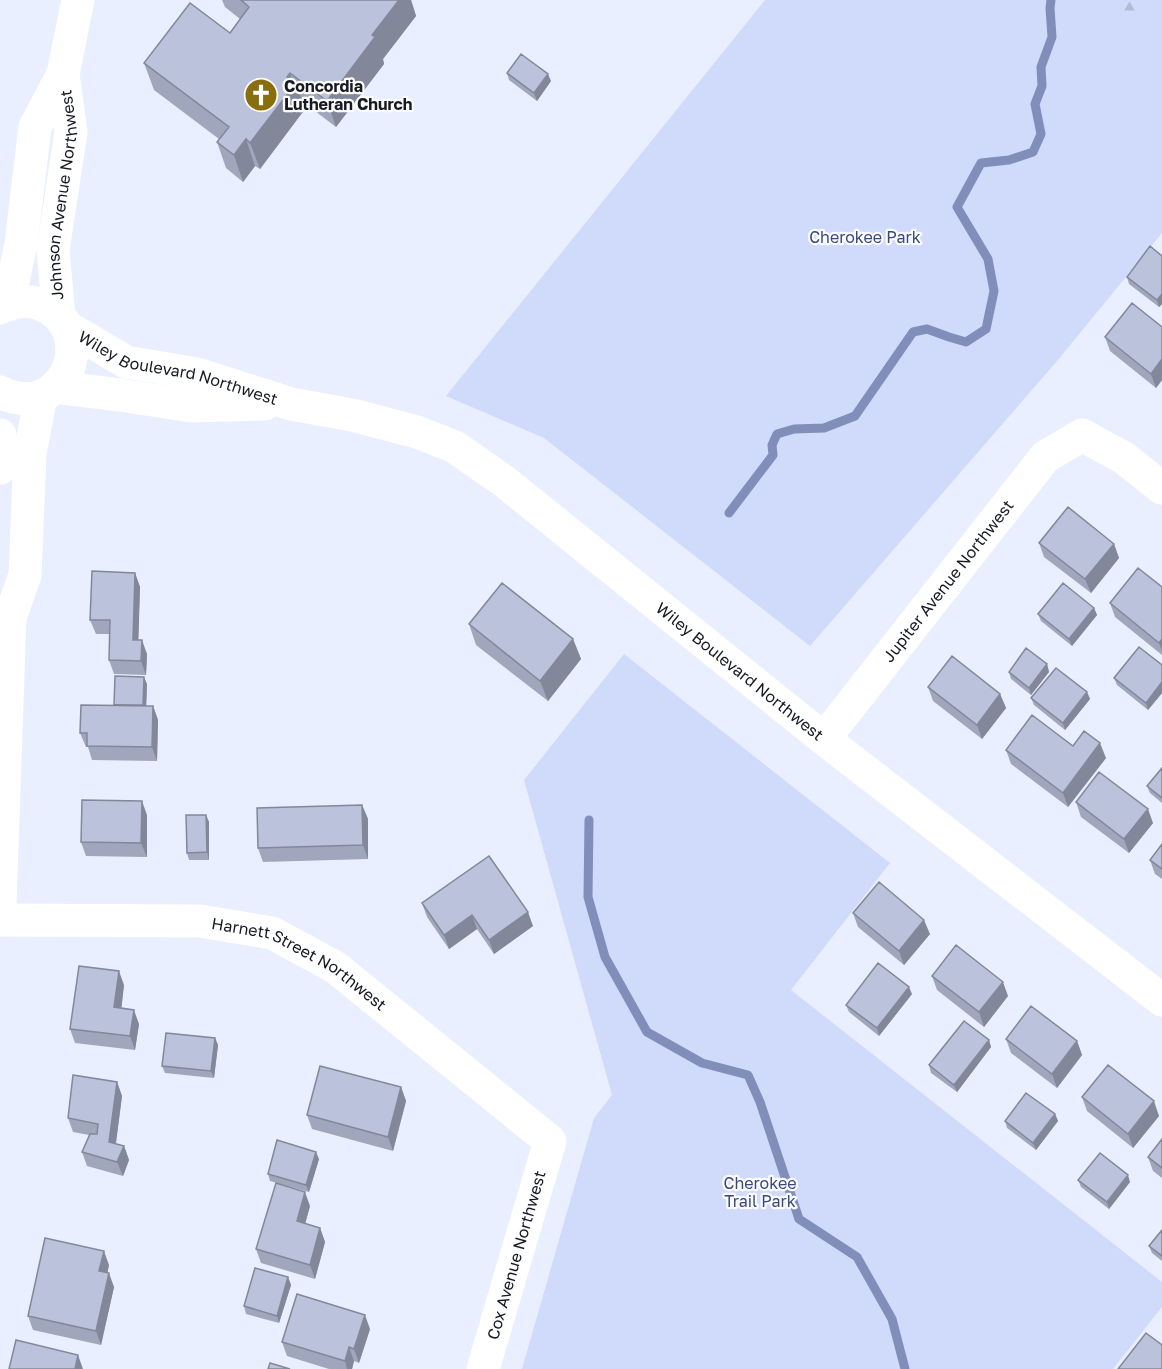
<svg xmlns="http://www.w3.org/2000/svg" width="1162" height="1369" font-family="'Golos Text',sans-serif">
<style>
.green{fill:#d0dafa}
.forest{fill:url(#forest-firs)}
.lines{fill:none;stroke-linecap:round;stroke-linejoin:round}
.stream{stroke:#818eba;stroke-width:9}
.minor{stroke:#fff;stroke-width:33}
.wall{fill:#a0a7bd}
.shaded-wall{fill:#82889a}
.building{fill:#bac2dc;stroke:#82889a;stroke-width:1.5}
.labels{text-anchor:middle;dominant-baseline:central;stroke-width:4.5;stroke-linejoin:round;paint-order:stroke}
.poi-label{font-size:16px;font-weight:bold;fill:#171a23;stroke:#fcfcfc;text-anchor:start}
.street-label{font-size:16px;fill:#171a23;stroke:#fcfcfc}
.park-label{font-size:16px;fill:#394781;stroke:#fcfcfc}
</style>
<defs>
<pattern id="forest-firs" width="22" height="20" patternUnits="userSpaceOnUse" patternTransform="scale(1.5)"><rect width="22" height="20" fill="#d0dafa"/><path d="M5 1l3.5 6h-7zM16 11l3.5 6h-7z" fill="#b2bad6"/></pattern>
</defs>
<rect width="100%" height="100%" fill="#e9efff"/>
<path class="green" d="M765 0H1162V233L1057 361 810 646 544 438 446 396Z
M624 654 890 863 791 990 1162 1282V1307L1113 1369H522L594 1118 612 1095 524 780Z"/>
<path class="forest" d="M1109 0H1148L1126 24Z"/>
<g class="lines">
<path class="stream" d="M729 513 773 455 772 445 777 434 794 429 824 428 855 416 913 332 927 329 949 337 966 342 986 329 994 291 988 259 957 207 981 163 1009 160 1033 152 1041 134 1035 104 1042 86 1041 67 1052 37 1050 8 1051 0
M589 820 588 897 605 957 647 1032 702 1063 748 1075 760 1102 799 1219 857 1257 892 1319 905 1369"/>
<g class="minor">
<path d="M8 304 21 244 35 127 63 74 78 0"/>
<path d="M0 308C13 302 26 299 40 304 97 326 71 411 13 397 9 396 4 394 0 392"/>
<path id="s1" d="M59 316 53 250 71 132 63 74"/>
<path id="s2" d="M67 327 126 362 197 374 291 404 352 415 417 432 455 447 505 482 824 739 1162 1000"/>
<path d="M55 387 120 395 191 406 265 404"/>
<path d="M0 435 2 452 0 468"/>
<path id="s3" d="M824 739 1045 457 1082 435 1124 458 1162 488"/>
<path d="M0 904 10 618 25 575 30 453 41 396"/>
<path id="s4" d="M0 920 200 921 272 933 335 967 550 1141 483 1369"/>
</g>
</g>
<path class="wall" d="M222 0H411L416 16 383 59 384 64 336 127 303 102 305 109 260 169 255 166 243 182 226 168 217 142 219 139 154 90 144 63 230 33 240 19 225 7Z
M507 73 551 81 537 101 509 80Z
M1162 256V304L1159 307 1129 284 1127 277Z
M1162 327V380L1156 388 1110 351 1105 337Z
M1039 543 1114 544 1119 558 1091 593 1044 557Z
M135 573 140 587 138 640 147 654 146 675 114 674 109 660 110 634H96L90 620Z
M1162 587V655L1115 617 1110 603Z
M1094 608 1097 615 1072 646 1041 621 1038 614Z
M469 624 573 639 581 659 548 701 476 645Z
M1047 664 1049 672 1031 695 1011 679 1009 672Z
M1162 665V693L1148 710 1117 685 1114 678Z
M147 684 146 706H153L158 720 157 761 92 760 88 747H86L80 733 115 705H114Z
M928 687 1000 694 1006 708 982 739 933 701Z
M1087 692 1090 699 1065 730 1034 705 1031 698Z
M1006 750 1106 758 1068 807 1011 764Z
M1162 768V803L1150 793 1147 786Z
M1076 802 1153 823 1129 853 1081 817Z
M362 805 368 819V859L263 862 258 848Z
M147 815V857L86 856 81 842Z
M206 815 209 822V860H189L187 853Z
M1162 844V879L1155 874 1150 860Z
M422 903 533 926 494 954 477 929 449 949 427 917Z
M853 913 930 934 904 965 858 927Z
M932 976 1008 996 984 1027 937 990Z
M124 985 121 1008 139 1024 135 1050 75 1043 70 1029Z
M912 994 879 1036 849 1012 846 1005Z
M215 1038 218 1045 214 1078 165 1073 162 1066Z
M1006 1039 1077 1041 1082 1055 1057 1088 1011 1053Z
M989 1040 991 1047 957 1092 931 1073 929 1065Z
M117 1082 122 1096 116 1144 124 1146 129 1160 123 1176 87 1166 82 1152 89 1135 73 1132 68 1118Z
M401 1087 406 1101 393 1151 312 1129 307 1115Z
M1082 1097 1159 1116 1133 1148 1087 1111Z
M1055 1114 1058 1121 1036 1150 1007 1128 1005 1121Z
M1162 1139V1178L1153 1171 1148 1157Z
M319 1159 309 1192 270 1181 268 1174Z
M1078 1180 1130 1182 1109 1209 1081 1187Z
M310 1206 305 1224 320 1228 325 1242 315 1279 261 1263 256 1249Z
M1162 1230V1261L1152 1253 1149 1246Z
M109 1265 107 1273 114 1287 101 1345 33 1330 28 1316Z
M288 1277 291 1285 279 1323 246 1314 244 1306Z
M370 1329 359 1363 354 1361 352 1369H329L287 1356 282 1342Z"/>
<path class="shaded-wall" d="M399 0H411L416 16 383 59 384 64 336 127 327 101 372 35Z
M290 73 294 85 296 83 305 109 260 169 250 143Z
M548 74 551 81 537 101 534 93Z
M246 139 255 166 243 182 234 155Z
M1162 294V304L1159 307 1157 300Z
M1162 359V380L1156 388 1151 374Z
M1114 544 1119 558 1091 593 1085 579Z
M135 573 140 587 138 654 133 640Z
M1094 608 1097 615 1072 646 1069 639Z
M573 639 581 659 548 701 540 681Z
M1162 639V651L1159 643Z
M142 640 147 654 146 675 141 661Z
M1047 664 1049 672 1031 695 1029 688Z
M144 677 147 684 146 712 143 705Z
M1162 682V693L1148 710 1146 703Z
M1087 692 1090 699 1065 730 1063 723Z
M1000 694 1006 708 982 739 977 725Z
M153 706 158 720 157 761 152 747Z
M1100 743 1106 758 1068 807 1063 793Z
M142 801 147 815V857L141 843Z
M362 805 368 819V859L363 845Z
M1148 809 1153 823 1129 853 1124 839Z
M206 815 209 822V860L207 852Z
M528 912 533 926 494 954 489 940Z
M472 915 477 929 449 949 444 935Z
M924 920 930 934 904 965 899 951Z
M119 971 124 985 120 1021 114 1007Z
M1003 982 1008 996 984 1027 979 1012Z
M909 987 912 994 879 1036 877 1028Z
M134 1010 139 1024 135 1050 130 1036Z
M215 1038 218 1045 214 1078 211 1071Z
M989 1040 991 1047 957 1092 954 1085Z
M1077 1041 1082 1055 1057 1088 1052 1074Z
M117 1082 122 1096 114 1156 109 1142Z
M401 1087 406 1101 393 1151 388 1137Z
M1154 1101 1159 1116 1133 1148 1128 1134Z
M1055 1114 1058 1121 1036 1150 1033 1143Z
M124 1146 129 1160 123 1176 117 1162Z
M316 1152 319 1159 309 1192 306 1185Z
M1128 1175 1130 1182 1109 1209 1107 1202Z
M305 1192 310 1206 302 1235 297 1221Z
M320 1228 325 1242 315 1279 310 1265Z
M104 1251 109 1265 105 1285 99 1271Z
M109 1273 114 1287 101 1345 96 1331Z
M288 1277 291 1285 279 1323 277 1316Z
M365 1315 370 1329 359 1363 354 1349Z
M349 1347 354 1361 352 1369H347L345 1361Z
M78 1355 83 1369H75Z"/>
<path class="building" d="M241 0H399L372 35 375 37 327 101 290 73 287 77 296 83 250 143 246 139 234 155 217 142 229 127 144 63 190 3 230 33 249 7Z
M521 54 548 74 534 93 507 73Z
M1150 246 1162 256V294L1157 300 1127 277Z
M1132 303 1162 327V359L1151 374 1105 337Z
M1068 507 1114 544 1085 579 1039 543Z
M1138 568 1162 587V639L1159 643 1110 603Z
M92 571 135 573 133 640H142L141 661 109 660 110 620H90Z
M502 583 573 639 540 681 469 624Z
M1063 583 1094 608 1069 639 1038 614Z
M1139 647 1162 665V682L1146 703 1114 678Z
M1026 648 1047 664 1029 688 1009 672Z
M952 656 1000 694 977 725 928 687Z
M1056 668 1087 692 1063 723 1031 698Z
M115 676 144 677 143 705H114Z
M81 705 153 706 152 747 87 746V733H80Z
M1032 715 1073 746 1084 731 1100 743 1063 793 1006 750Z
M1162 768V798L1147 786Z
M1099 772 1148 809 1124 839 1076 802Z
M82 800 142 801 141 843 81 842Z
M362 805 363 845 258 848 257 808Z
M186 815H206L207 852 187 853Z
M1162 844V869L1150 860Z
M489 856 528 912 489 940 472 915 444 935 422 903Z
M879 882 924 920 899 951 853 913Z
M956 945 1003 982 979 1012 932 976Z
M878 963 909 987 877 1028 846 1005Z
M79 966 119 971 114 1007 134 1010 130 1036 70 1029Z
M1031 1006 1077 1041 1052 1074 1006 1039Z
M964 1021 989 1040 954 1085 929 1065Z
M166 1033 215 1038 211 1071 162 1066Z
M1108 1065 1154 1101 1128 1134 1082 1097Z
M320 1066 401 1087 388 1137 307 1115Z
M73 1075 117 1082 109 1142 124 1146 117 1162 82 1152 90 1134H97L98 1124 68 1118Z
M1026 1093 1055 1114 1033 1143 1005 1121Z
M1162 1139V1168L1148 1157Z
M277 1140 316 1152 306 1185 268 1174Z
M1100 1153 1128 1175 1107 1202 1078 1180Z
M276 1183 305 1192 297 1221 320 1228 310 1265 256 1249Z
M1162 1230V1256L1149 1246Z
M45 1238 104 1251 99 1271 109 1273 96 1331 28 1316Z
M255 1268 288 1277 277 1316 244 1306Z
M297 1294 365 1315 354 1349 349 1347 345 1361 282 1342Z
M1146 1333 1162 1345V1369H1118Z
M16 1340 78 1355 75 1369H9Z
M270 1363 290 1369H268Z"/>
<defs>
<g id="church-disc" transform="scale(1.725)"><circle r="9.5" fill="#896e0e" stroke="#fcfcfc"/><path d="M-1.2-6h2.4v3.5h3.3v2.4h-3.3V6h-2.4V-.1h-3.3v-2.4h3.3Z" fill="#fff"/></g>
</defs>
<g fill-rule="evenodd">
<use href="#church-disc" x="261" y="95"/>
</g>
<g class="labels">
<g class="poi-label">
<text x="284" y="86">Concordia<tspan x="284" dy="18">Lutheran Church</tspan></text>
</g>
<g class="street-label">
<text stroke="none"><textPath href="#s1" startOffset="122">Johnson Avenue Northwest</textPath></text>
<text stroke="none"><textPath href="#s2" startOffset="120">Wiley Boulevard Northwest</textPath></text>
<text stroke="none"><textPath href="#s3" startOffset="201">Jupiter Avenue Northwest</textPath></text>
<text stroke="none"><textPath href="#s2" startOffset="772">Wiley Boulevard Northwest</textPath></text>
<text stroke="none"><textPath href="#s4" startOffset="310">Harnett Street Northwest</textPath></text>
<text transform="translate(516 1255) rotate(-74)">Cox Avenue Northwest</text>
</g>
<g class="park-label">
<text x="865" y="237">Cherokee Park</text>
<text x="760" y="1183">Cherokee<tspan x="760" dy="18">Trail Park</tspan></text>
</g>
</g>
</svg>
